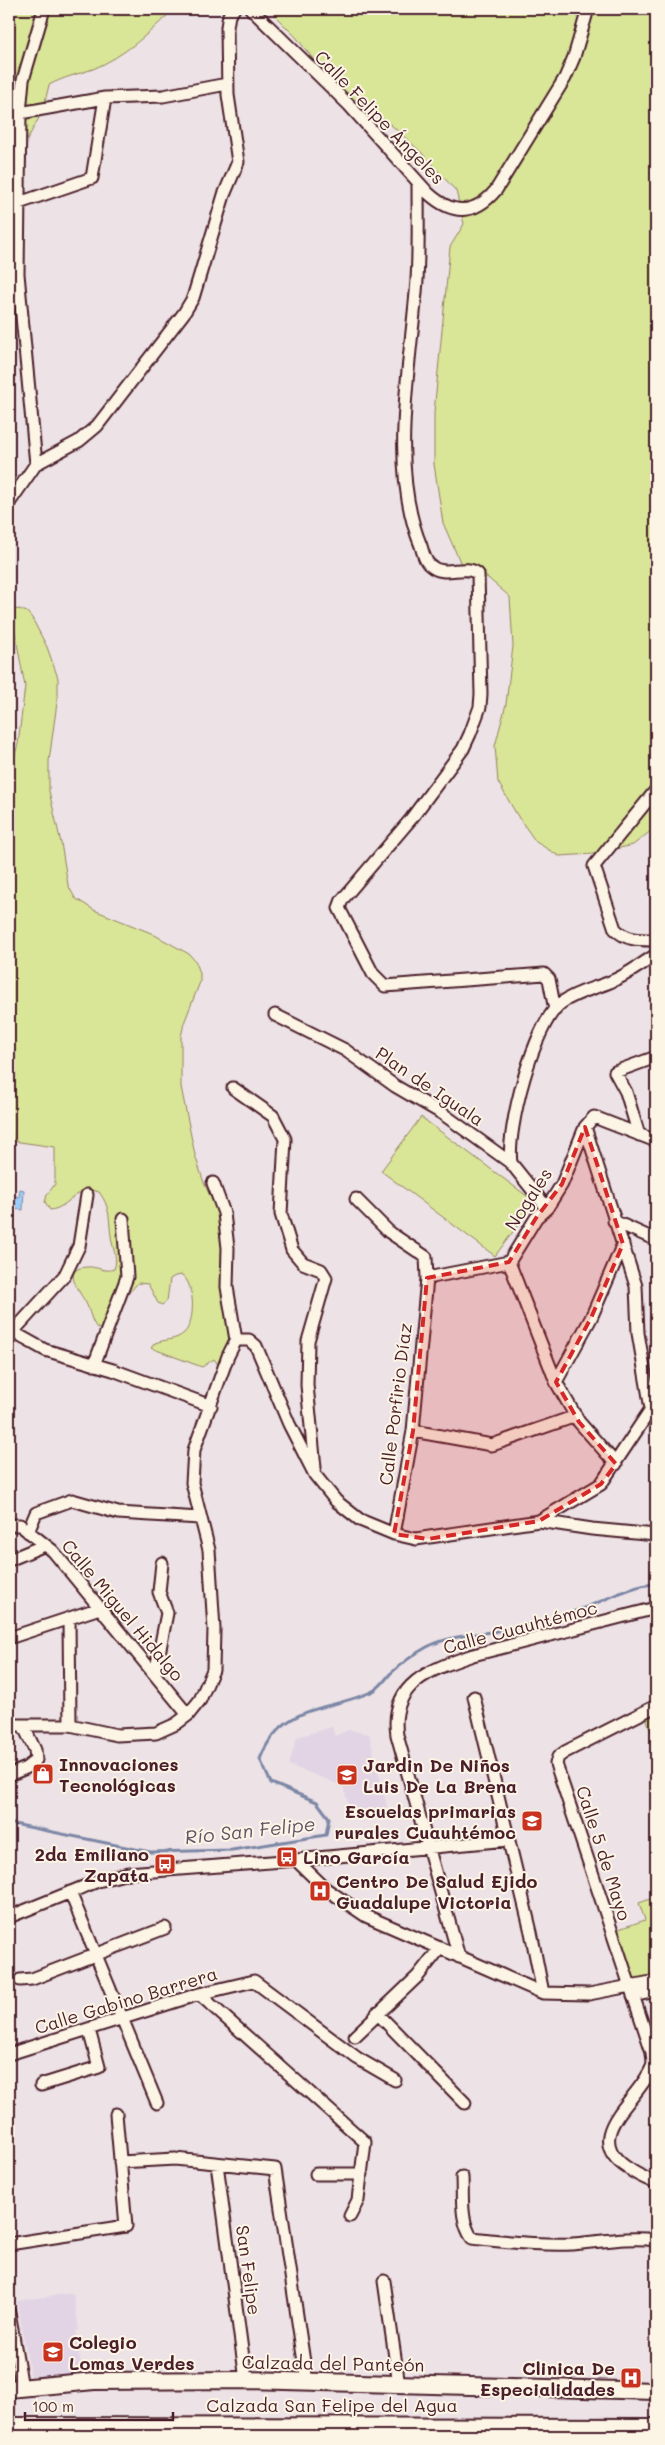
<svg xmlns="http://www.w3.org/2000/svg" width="665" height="2445" font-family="Mali,sans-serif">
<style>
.built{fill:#e2d4e5}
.green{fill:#d9e597;stroke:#928261}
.water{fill:#9ccdf8;stroke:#7b87a6}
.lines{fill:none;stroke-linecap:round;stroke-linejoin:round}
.stream{stroke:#7b87a6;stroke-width:3}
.street-casing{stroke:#4a1f2b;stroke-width:15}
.secondary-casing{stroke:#4a1f2b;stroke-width:20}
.street{stroke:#fcf5e5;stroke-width:11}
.secondary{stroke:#fcf5e5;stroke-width:16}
.marked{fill:#d62828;fill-opacity:0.2;stroke:#d62828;stroke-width:4;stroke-dasharray:10 6;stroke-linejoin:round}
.labels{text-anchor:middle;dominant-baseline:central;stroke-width:4;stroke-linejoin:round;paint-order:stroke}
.street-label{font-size:18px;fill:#4a1f2b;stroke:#fcf5e5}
.poi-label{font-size:18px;font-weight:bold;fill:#4a1f2b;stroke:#fcf5e5;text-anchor:start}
.water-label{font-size:19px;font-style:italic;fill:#635368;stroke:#fcf5e5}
</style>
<rect width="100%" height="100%" fill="#ede2e5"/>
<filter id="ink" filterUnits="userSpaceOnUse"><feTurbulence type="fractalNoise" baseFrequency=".02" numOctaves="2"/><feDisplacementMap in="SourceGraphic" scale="10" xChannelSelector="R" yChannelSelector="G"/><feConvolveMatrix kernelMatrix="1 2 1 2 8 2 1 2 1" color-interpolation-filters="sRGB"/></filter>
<g filter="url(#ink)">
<path class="built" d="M332 1727 335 1736 348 1730 369 1734 387 1807 351 1812 343 1786 289 1765 297 1737Z
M73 2293 79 2330 76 2331 82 2374 31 2377 17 2301Z"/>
<path class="green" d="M9 9H174C150 32 125 56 93 69 78 74 64 77 49 85L43 110 9 174Z
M272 9H656V827L633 845 593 854 559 856 536 842 517 815 498 782 495 746 506 704 513 646 510 597 488 578 461 564 443 523 434 464V413L450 247 464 224 456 191 421 152 390 124 354 99 320 68 296 37 274 15Z
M19 609 27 612 32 618 47 647 58 678V695L49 761V791L61 843 68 885 75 898 94 910 151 933 189 954 196 962 200 973V982L184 1023 181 1037V1087L195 1155 204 1183 224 1225 232 1252 230 1349 219 1366 214 1359 202 1367 151 1348 155 1343C165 1339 175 1341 184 1333 196 1322 195 1284 182 1275L175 1276 170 1279 167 1301 162 1305 158 1303 148 1284 138 1283 123 1299 104 1331 97 1328C91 1321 90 1311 86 1303 80 1292 60 1268 87 1267 97 1266 105 1273 114 1269 118 1259 114 1252 112 1242 108 1222 112 1209 99 1192 76 1184 70 1208 50 1210L45 1202 47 1195 55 1184V1147L13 1141 9 1094V776L18 744 25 686 12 617 14 610Z
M421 1117 535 1202 495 1256 381 1171Z
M656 1713V1747L646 1717Z
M656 1897V1976L632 1980 616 1930 645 1920 639 1903Z"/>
<path class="water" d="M20 1189 24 1190 23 1210 14 1209 15 1196 19 1197Z"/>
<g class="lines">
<path class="stream" d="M9 1823 150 1852 232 1850 326 1835 329 1818 317 1802 271 1783 260 1759C282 1703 326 1712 371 1692 379 1689 385 1680 390 1674 401 1664 414 1654 427 1647 448 1636 474 1635 497 1631 525 1626 555 1619 581 1609 605 1601 630 1585 656 1584"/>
<g class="street-casing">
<path id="street" d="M251 9 349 105 428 193C452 215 474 216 496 190L565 78 574 57 588 9
M20 113 105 98 163 96 227 84
M418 182C418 214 419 247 417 280 411 364 388 467 421 546 423 553 425 562 431 566 444 578 466 563 478 574L481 694 480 707 470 734 463 749 411 819 342 900 339 908 373 974 385 986 544 974 549 979 555 1010
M19 203 92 178 105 98
M36 464 18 274 20 113 23 80 44 9
M9 503 36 464 79 441 97 426 184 313 193 298 224 195 238 162 228 95 227 27 229 15 234 9
M656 790 594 866 615 929C627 941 640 940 656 940
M275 1015 345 1050 395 1086 443 1114 511 1163 547 1208
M233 1088 273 1116 285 1139 281 1214 292 1250 303 1263 321 1270 326 1278 308 1341 307 1385 315 1468
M585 1127 636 1286 638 1333 651 1409
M639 1135 626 1092 615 1072 656 1057
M511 1163C506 1130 534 1023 561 1003 576 992 593 989 610 982 626 976 641 964 656 955
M213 1183 224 1213 228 1248 227 1287 236 1340
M356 1199 389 1232 426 1257 427 1278 413 1431 394 1534
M614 1221 656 1240
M509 1262 536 1218 547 1208 562 1184 585 1127 594 1117 656 1141
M509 1262 556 1382 579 1422 616 1464
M427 1278 509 1262
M9 1330 45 1350 113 1370 211 1406
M9 1336 65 1275 79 1246 87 1195
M94 1365 127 1277 123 1219
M556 1382 591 1318 623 1244
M413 1431 492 1445 576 1416
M539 1521 601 1484 651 1409
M9 1525H20L53 1551 188 1715
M28 1532 36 1513 72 1500 118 1513 200 1518
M9 1560 45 1545
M69 1618 70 1725
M9 1638 100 1608
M155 1674 167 1613 159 1592 162 1563
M474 1697 531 1932 543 1993
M656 1706 565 1752 558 1757 556 1764 652 2052C652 2056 654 2063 652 2067 639 2101 577 2136 629 2169 637 2175 647 2179 656 2183
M9 1725H70L117 1735 156 1733 176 1724 188 1715 200 1700 213 1670 214 1629 209 1550 192 1483 194 1450 228 1356 236 1340H249L256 1346 289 1424 315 1475 336 1501 360 1520 394 1534 416 1539 539 1521 592 1529 656 1535
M9 1775 26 1768 36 1760 35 1750 23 1725
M296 1860 326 1889 366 1916 543 1993 589 1994 656 1981
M70 1892 157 2103
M9 1917 98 1881 128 1873 296 1860 508 1840
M459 1957 397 1735C389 1683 432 1669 473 1655L656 1608
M20 1980 32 1979 165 1928
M199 1994 365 2142 358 2200 350 2216
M633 1996 656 1991
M377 2013 465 2103
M355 2036 418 1976 440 1948
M9 2054 199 1994 254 1981 357 2058 395 2080
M41 2085 99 2067 89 2030
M120 2162 175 2159 275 2169 307 2382
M217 2164 246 2380
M316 2174H362
M462 2177C463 2198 460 2221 472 2238 505 2242 539 2245 572 2244 600 2242 628 2236 656 2240
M9 2244 126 2226 116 2114
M384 2281 399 2385
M9 2312 22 2388"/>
</g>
<g class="secondary-casing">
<path id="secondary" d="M9 2389 94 2381 246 2380 656 2391
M9 2426 656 2427"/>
</g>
<use href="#street" class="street"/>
<use href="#secondary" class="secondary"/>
</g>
</g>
<path class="marked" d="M585 1127 623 1244 591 1318 556 1382 579 1422 616 1464 601 1484 539 1521 428 1539 394 1534 413 1431 427 1278 509 1262 536 1218 562 1184Z"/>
<defs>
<g id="shop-square" transform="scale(1.125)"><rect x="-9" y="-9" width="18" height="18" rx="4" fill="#c8321e" stroke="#fcf5e5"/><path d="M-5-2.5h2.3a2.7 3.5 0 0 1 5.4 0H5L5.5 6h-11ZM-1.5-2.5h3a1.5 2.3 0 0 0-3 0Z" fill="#fff"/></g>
<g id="school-square" transform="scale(1.125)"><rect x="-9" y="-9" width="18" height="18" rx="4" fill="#c8321e" stroke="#fcf5e5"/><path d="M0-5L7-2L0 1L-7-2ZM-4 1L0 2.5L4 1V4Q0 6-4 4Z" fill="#fff"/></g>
<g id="bus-square" transform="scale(1.125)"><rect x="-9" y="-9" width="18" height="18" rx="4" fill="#c8321e" stroke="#fcf5e5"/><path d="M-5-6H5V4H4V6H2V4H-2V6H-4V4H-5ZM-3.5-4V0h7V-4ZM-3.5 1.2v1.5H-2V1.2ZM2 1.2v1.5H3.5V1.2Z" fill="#fff"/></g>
<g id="hospital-square" transform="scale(1.125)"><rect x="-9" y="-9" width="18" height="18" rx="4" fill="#c8321e" stroke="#fcf5e5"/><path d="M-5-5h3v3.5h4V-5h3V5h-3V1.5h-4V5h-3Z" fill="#fff"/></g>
</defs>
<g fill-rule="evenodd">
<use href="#shop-square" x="43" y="1774"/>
<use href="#school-square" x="347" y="1775"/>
<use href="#school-square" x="532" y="1821"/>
<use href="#bus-square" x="287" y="1857"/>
<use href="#bus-square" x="165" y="1864"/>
<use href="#hospital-square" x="320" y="1891"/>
<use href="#school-square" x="53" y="2352"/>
<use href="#hospital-square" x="631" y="2378"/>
</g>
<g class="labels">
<g class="street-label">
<text transform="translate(380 117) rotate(46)">Calle Felipe Ángeles</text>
<text transform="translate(430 1086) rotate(34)">Plan de Iguala</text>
<text transform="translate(528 1199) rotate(-57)">Nogales</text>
<text transform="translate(395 1404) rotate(-83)">Calle Porfirio Díaz</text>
<text transform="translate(123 1610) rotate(50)">Calle Miguel Hidalgo</text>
<text transform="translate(520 1627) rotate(-15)">Calle Cuauhtémoc</text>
<text transform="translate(604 1853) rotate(72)">Calle 5 de Mayo</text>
<text transform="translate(126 2000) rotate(-17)">Calle Gabino Barrera</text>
<text transform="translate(249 2270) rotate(82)">San Felipe</text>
<text transform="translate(333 2363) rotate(1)">Calzada del Panteón</text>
<text x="332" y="2405">Calzada San Felipe del Agua</text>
</g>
<g class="poi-label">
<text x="59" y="1764">Innovaciones<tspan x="59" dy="21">Tecnológicas</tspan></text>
<text x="363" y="1765">Jardin De Niños<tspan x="363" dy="21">Luis De La Brena</tspan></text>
<text x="516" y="1811" text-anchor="end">Escuelas primarias<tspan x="516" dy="21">rurales Cuauhtémoc</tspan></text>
<text x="149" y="1854" text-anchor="end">2da Emiliano<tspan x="149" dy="21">Zapata</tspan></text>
<text x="303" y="1857">Lino García</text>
<text x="336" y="1881">Centro De Salud Ejido<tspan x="336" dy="21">Guadalupe Victoria</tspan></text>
<text x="69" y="2342">Colegio<tspan x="69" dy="21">Lomas Verdes</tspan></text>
<text x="615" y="2368" text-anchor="end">Clinica De<tspan x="615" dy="21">Especialidades</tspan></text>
</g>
<g class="water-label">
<text transform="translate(250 1830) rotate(-6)">Río San Felipe</text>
</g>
</g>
<rect width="665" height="2445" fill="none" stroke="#fcf5e5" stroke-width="30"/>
<rect x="15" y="15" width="635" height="2415" fill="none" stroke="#4a1f2b" stroke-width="2" filter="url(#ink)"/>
<path d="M25 2412v8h148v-8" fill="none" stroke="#4a1f2b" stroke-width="2.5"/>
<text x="32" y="2412" font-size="15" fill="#4a1f2b" stroke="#fcf5e5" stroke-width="4" paint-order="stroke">100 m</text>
</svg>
